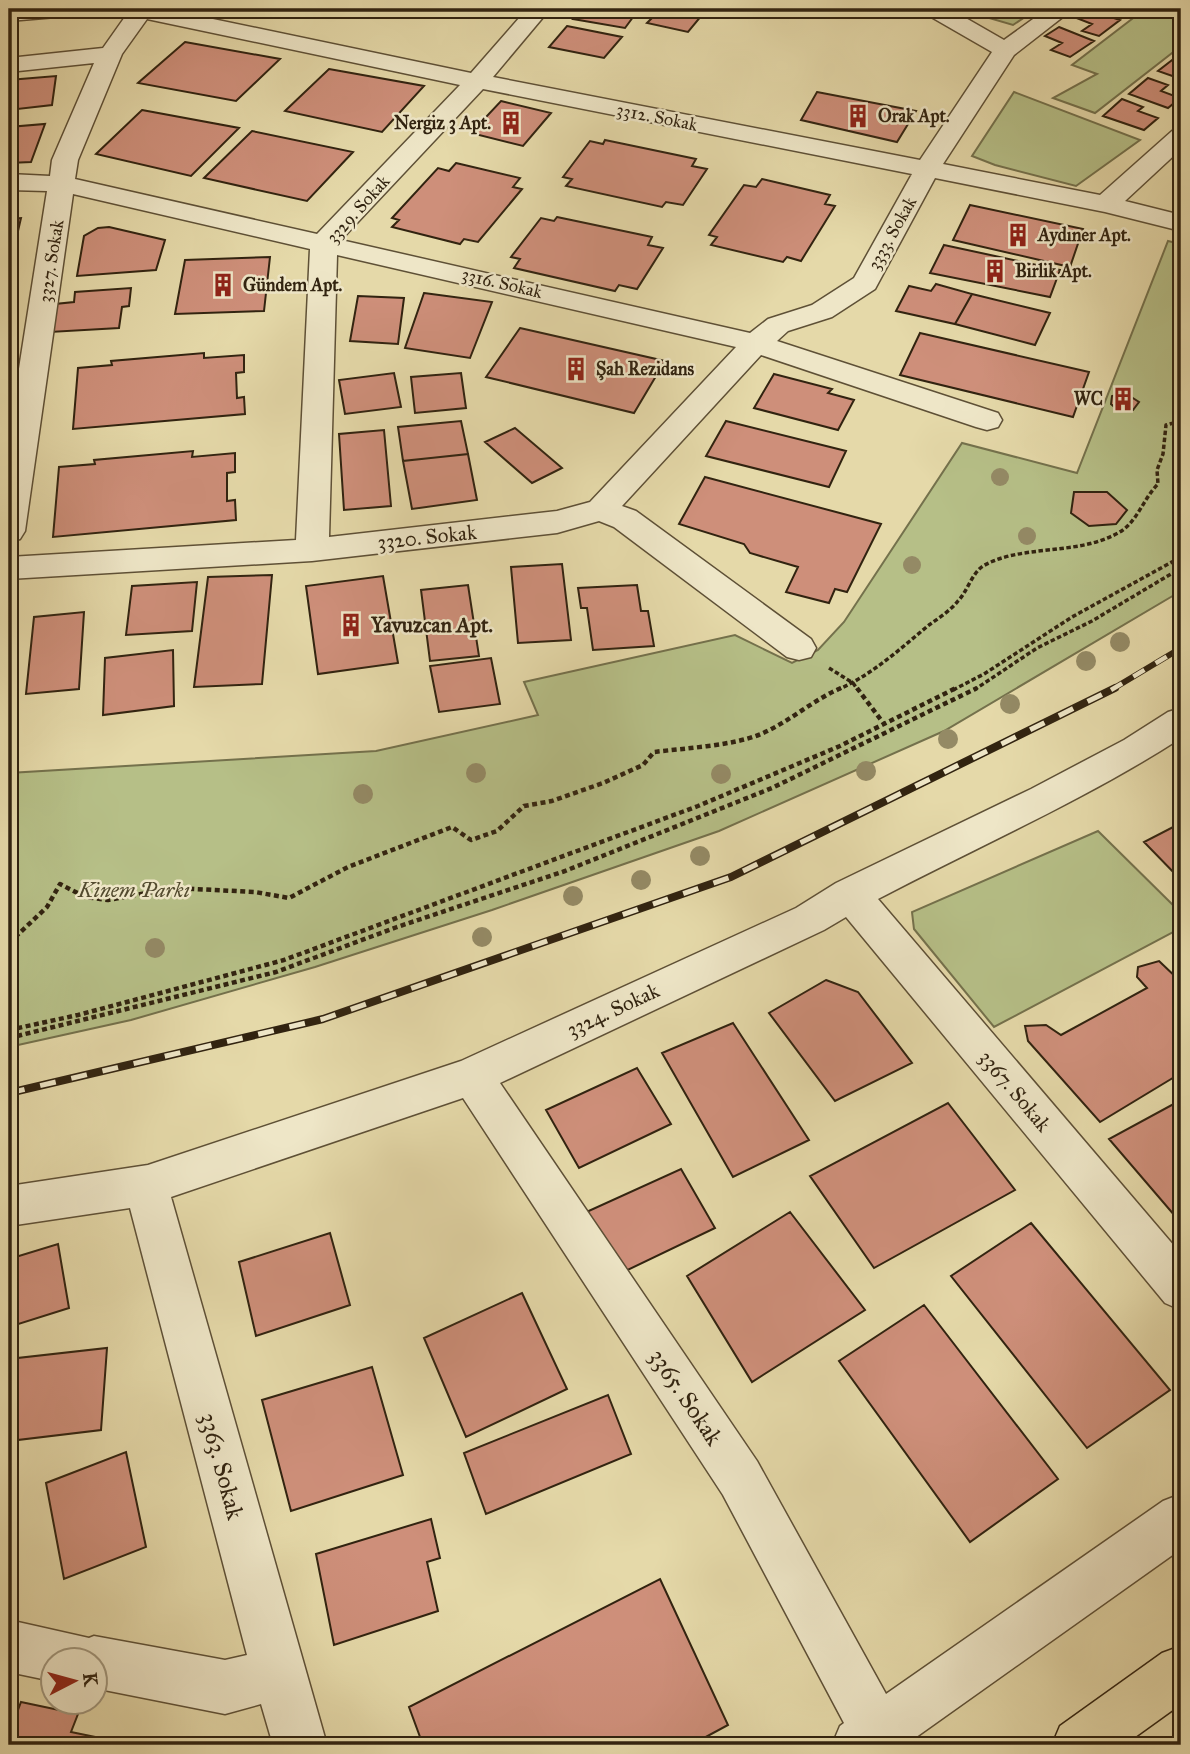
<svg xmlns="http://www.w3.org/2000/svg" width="1190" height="1754" font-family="'IM FELL Great Primer',serif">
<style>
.green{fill:#b6bf87;stroke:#74714c;stroke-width:2}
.building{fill:#ce8f7a;stroke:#312310;stroke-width:2}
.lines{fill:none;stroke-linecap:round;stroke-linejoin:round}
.minor-casing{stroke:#5e5036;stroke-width:3}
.trunk-casing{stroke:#312310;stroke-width:3}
.path-far1{stroke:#312310;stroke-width:3.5;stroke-dasharray:4.5 2.5;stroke-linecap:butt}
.path{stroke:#312310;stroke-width:4.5;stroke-dasharray:5 3.5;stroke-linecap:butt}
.minor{fill:#eee6c7;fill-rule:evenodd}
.trunk{fill:#e5d9a9;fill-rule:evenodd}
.rail-far1-casing{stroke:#312310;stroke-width:6}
.rail-casing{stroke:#312310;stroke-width:8}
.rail-far1{stroke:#eee6c7;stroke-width:4.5;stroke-dasharray:13;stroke-linecap:butt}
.rail{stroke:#eee6c7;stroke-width:5;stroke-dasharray:16;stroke-linecap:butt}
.tree{fill:#948a65}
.labels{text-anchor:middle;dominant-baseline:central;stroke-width:5;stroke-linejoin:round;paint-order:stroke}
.far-poi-label{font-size:18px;font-weight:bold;fill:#312310;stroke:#eee6c7;text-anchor:start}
.far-street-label{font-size:18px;fill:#312310;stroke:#eee6c7}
.street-label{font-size:21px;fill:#312310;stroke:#eee6c7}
.poi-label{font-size:21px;font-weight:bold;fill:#312310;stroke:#eee6c7;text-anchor:start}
.park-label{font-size:21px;font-style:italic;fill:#524a2e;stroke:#eee6c7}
.near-street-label{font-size:24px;fill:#312310;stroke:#eee6c7}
</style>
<rect width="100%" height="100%" fill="#e5d9a9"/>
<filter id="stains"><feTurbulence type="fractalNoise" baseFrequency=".00286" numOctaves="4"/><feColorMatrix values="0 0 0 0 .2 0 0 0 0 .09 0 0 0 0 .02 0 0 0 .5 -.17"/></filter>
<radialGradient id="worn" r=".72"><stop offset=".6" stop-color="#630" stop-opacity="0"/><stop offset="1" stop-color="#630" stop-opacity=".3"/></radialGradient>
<path class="green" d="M976 9H1037L1013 25 972 13Z
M1145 9H1165L1181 14V46L1095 113 1053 98 1097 74 1072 65Z
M1014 92 1140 140 1076 186 995 165 972 156Z
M1168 241 1181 244V591L944 731 719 831 492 910 315 967 131 1020 9 1047V773L376 751 538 715 524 682 735 635 792 663 818 650 844 622 962 443 1077 473Z
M1098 831 1181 913V928L994 1027 914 929 912 912Z"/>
<path class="building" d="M581 9H639L625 28 573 19Z
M661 9H707L688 32 647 23Z
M1086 9 1120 20 1099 36 1082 31 1092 24 1074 17Z
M567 26 622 37 604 58 549 47Z
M1059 27 1094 41 1070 57 1051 50 1062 43 1045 36Z
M185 42 280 59 236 101 138 83Z
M1176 57 1181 58V79L1158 71Z
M329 69 424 86 382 132 285 111Z
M56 76 52 105 9 110V80Z
M1148 78 1168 85 1161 91 1180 98 1168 108 1129 94Z
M817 92 916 111 897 142 801 120Z
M1122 99 1143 107 1138 111 1158 118 1144 130 1103 116Z
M501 101 551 113 523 146 471 133Z
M142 110 239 128 191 176 96 154Z
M45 124 31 162 9 163V127Z
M252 131 353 152 307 201 204 178Z
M605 140 696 159 692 166 707 169 683 205 666 202 662 207 566 186 572 179 563 177 590 141 603 144Z
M456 163 520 178 513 187 522 189 478 242 464 239 460 244 392 227 399 220 392 218 438 168 449 171Z
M762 179 830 195 825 204 835 206 801 261 787 257 783 262 711 245 717 237 709 235 744 185 756 187Z
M970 205 1083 229 1070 267 953 240Z
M557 217 652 237 648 245 663 248 637 289 619 285 615 291 514 268 520 259 511 257 541 218 554 221Z
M21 218 9 270V219Z
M109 227 165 240 156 270 77 276 84 236 98 228Z
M944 245 1060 270 1050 297 930 273Z
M270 257 264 311 175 314 185 260Z
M936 284 972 294 955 324 896 311 909 286 931 291Z
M131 288 129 306 122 307 119 328 50 332 55 304 74 302 75 292Z
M424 293 492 302 470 358 405 348Z
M972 294 1050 313 1035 345 955 324Z
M358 296 404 298 398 344 350 341Z
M520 328 665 361 634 413 486 377Z
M920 333 1089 372 1073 417 900 375Z
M204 353V358L244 355V372L236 373 237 398 244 397 245 414 73 429 78 368 112 365 111 361Z
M394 373 401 407 345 414 339 380Z
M461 373 466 408 415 413 411 377Z
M774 374 832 389 828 393 854 400 838 430 754 408Z
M1125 393 1139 402 1133 410H1118L1111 404 1112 396Z
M461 421 468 454 403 461 398 427Z
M726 421 846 451 829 487 706 456Z
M515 428 562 468 532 483 485 442Z
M384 430 391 506 344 510 339 434Z
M193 451 192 457 235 453V472L227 473V501L235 500 236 520 53 537 59 467 95 464 94 460Z
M468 454 477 500 412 509 403 461Z
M705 477 881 524 847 592 835 589 829 603 786 592 798 567 750 553 744 544 679 524Z
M1074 492H1107L1127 510 1116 524 1089 526 1071 513Z
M562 564 571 640 518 643 511 567Z
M272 575 262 684 194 687 208 577Z
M383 576 398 663 318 674 306 586Z
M197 582 192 631 126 635 132 586Z
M468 585 479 656 430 661 421 590Z
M637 585 641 611H648L654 646 593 650 587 608H581L578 588Z
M84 612 79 689 26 694 34 617Z
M173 650 174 706 103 715 105 658Z
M491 658 500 704 439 712 430 666Z
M1181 823V880L1144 842Z
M1159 961 1181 982V1073L1100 1122 1028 1041 1025 1026 1046 1025 1061 1035 1147 988 1137 977 1138 967Z
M826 980 858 992 912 1063 835 1101 769 1013Z
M733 1023 809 1140 733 1177 662 1053Z
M637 1068 671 1124 579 1168 546 1110Z
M1181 1100V1223L1109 1139Z
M948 1103 1015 1190 874 1268 810 1176Z
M681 1169 715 1228 615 1276 582 1214Z
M790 1212 865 1310 752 1382 687 1276Z
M1031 1223 1170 1390 1087 1448 951 1276Z
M330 1233 350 1305 256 1336 239 1262Z
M58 1244 69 1308 9 1327V1259Z
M522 1293 567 1389 466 1437 424 1338Z
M924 1305 1058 1479 970 1542 839 1361Z
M107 1348 101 1430 9 1441V1359Z
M372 1367 403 1475 291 1511 262 1400Z
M608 1395 631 1454 486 1514 464 1453Z
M126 1452 146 1547 64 1579 46 1483Z
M431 1519 440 1558 427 1562 438 1611 334 1645 316 1554Z
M660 1579 728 1725 691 1745H423L409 1707Z
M21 1702 78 1714 71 1732 110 1740 108 1745H9V1734Z
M128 1738 244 1743 126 1745Z"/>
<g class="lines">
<g class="minor-casing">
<path id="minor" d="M9 9H79L76 14 68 16 9 21Z
M122 9H165L471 73 527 9H550L493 77 920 160 992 52 926 14 923 9H950L1004 40 1047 9H1073L1014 55 943 164 1100 195 1172 131 1181 129V149L1125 201 1181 215V231L1105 212 935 178 875 289 832 317 788 331 777 341 998 413 1002 420 998 427 987 430 976 427 761 355 622 506 636 511 811 639 816 648 811 657 799 660 787 657 614 527 599 521 557 533 312 561 9 579V557L296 540 310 249 73 194 25 531 20 539 9 542V432L47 191 9 190V174L50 176 52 160 94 63 9 72V58L103 48 127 14ZM147 19 460 85 317 234 75 179 78 160 122 54ZM483 89 912 174 854 278 812 305 768 319 750 333 341 240ZM337 255 736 347 590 502 557 511 329 537Z
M1181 708V738C1085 800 979 846 878 899L1181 1254V1310L1165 1303 846 917 824 930 500 1083 757 1461 886 1694 1163 1501 1181 1494V1549L905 1745H832L840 1726 844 1723 723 1495 463 1098 171 1197 327 1745H273L261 1704 225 1714 94 1688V1660H52V1681L9 1672V1620L89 1638 94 1636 225 1660 247 1655 130 1208 9 1226V1186L148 1165 461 1061 796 908 836 883 1031 789 1124 740 1168 712Z"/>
</g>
<g class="trunk-casing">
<path id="trunk" d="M1181 1646V1704L1124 1745H1052L1060 1726 1162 1653Z"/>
</g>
<path class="path-far1" d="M829 668 853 683 858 690
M837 690C872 675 900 649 929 625 939 618 951 610 958 601 967 592 972 573 983 566 1021 544 1077 556 1118 533 1137 523 1143 499 1158 484L1157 470 1163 454 1166 425 1181 421
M953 690 984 674 1072 617 1181 557
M974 690 1037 648 1092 621 1181 568"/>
<path class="path" d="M857 688 884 724
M9 943 47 907 60 884 85 897 108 900 175 888 255 892 289 898 348 867 452 827 471 840 497 831 524 806 552 801 603 783 643 765 654 752C685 748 732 746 761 734 789 722 813 700 841 688
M9 1030 78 1015 284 960 698 806 840 746 956 688
M9 1038 276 972 397 927 565 871 772 788 977 688"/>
<use href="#minor" class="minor"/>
<use href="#trunk" class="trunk"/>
<g class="rail-far1-casing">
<path id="rail-far1" d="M1111 690 1181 648"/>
</g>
<g class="rail-casing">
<path id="rail" d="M9 1093 323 1019 731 877 1115 688"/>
</g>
<use href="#rail-far1" class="rail-far1"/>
<use href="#rail" class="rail"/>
</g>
<g class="tree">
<circle cx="1000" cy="477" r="9"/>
<circle cx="1027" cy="536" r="9"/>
<circle cx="912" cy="565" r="9"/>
<circle cx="1120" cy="642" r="10"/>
<circle cx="1086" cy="661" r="10"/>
<circle cx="1010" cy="704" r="10"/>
<circle cx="948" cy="739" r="10"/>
<circle cx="866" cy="771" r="10"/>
<circle cx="476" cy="773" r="10"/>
<circle cx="721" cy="774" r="10"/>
<circle cx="363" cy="794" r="10"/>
<circle cx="700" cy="856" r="10"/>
<circle cx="641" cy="880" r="10"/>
<circle cx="573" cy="896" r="10"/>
<circle cx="482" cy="937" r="10"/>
<circle cx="155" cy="948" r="10"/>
</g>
<defs>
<g id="building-bare" transform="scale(1.89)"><path d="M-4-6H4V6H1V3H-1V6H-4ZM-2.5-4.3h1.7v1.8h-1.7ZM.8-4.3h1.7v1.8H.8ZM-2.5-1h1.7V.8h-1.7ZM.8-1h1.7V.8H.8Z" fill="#8f2418" stroke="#eee6c7" stroke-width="2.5" paint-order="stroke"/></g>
</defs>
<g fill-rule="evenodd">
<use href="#building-bare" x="858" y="116"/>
<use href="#building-bare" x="511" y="123"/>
<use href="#building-bare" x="1018" y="235"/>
<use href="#building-bare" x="995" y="271"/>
<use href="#building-bare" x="223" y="285"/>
<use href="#building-bare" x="576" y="369"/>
<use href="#building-bare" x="1123" y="399"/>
<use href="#building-bare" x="351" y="625"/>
</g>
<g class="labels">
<g class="far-poi-label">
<text x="878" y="116">Orak Apt.</text>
<text x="491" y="123" text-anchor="end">Nergiz 3 Apt.</text>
<text x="1038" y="235">Aydıner Apt.</text>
<text x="1015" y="271">Birlik Apt.</text>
<text x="243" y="285">Gündem Apt.</text>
<text x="596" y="369">Şah Rezidans</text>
<text x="1103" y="399" text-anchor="end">WC</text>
</g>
<g class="far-street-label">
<text transform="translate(657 117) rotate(11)">3312. Sokak</text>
<text transform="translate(358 209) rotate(-48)">3329. Sokak</text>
<text transform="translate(892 233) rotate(-61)">3333. Sokak</text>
<text transform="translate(51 261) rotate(-81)">3327. Sokak</text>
<text transform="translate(502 283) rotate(13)">3316. Sokak</text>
</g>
<g class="street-label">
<text transform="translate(427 537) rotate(-6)">3320. Sokak</text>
<text transform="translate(613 1010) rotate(-25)">3324. Sokak</text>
<text transform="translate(1015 1091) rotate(50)">3367. Sokak</text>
</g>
<g class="poi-label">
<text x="371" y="625">Yavuzcan Apt.</text>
</g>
<g class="park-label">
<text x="134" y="890">Kinem Parkı</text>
</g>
<g class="near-street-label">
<text transform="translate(686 1397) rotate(56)">3365. Sokak</text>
<text transform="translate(222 1466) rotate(75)">3363. Sokak</text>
</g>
</g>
<rect width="1190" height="1754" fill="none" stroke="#e5d9a9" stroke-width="35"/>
<rect x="10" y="10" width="1169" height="1733" fill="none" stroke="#312310" stroke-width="3.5"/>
<rect x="18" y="18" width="1155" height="1719" fill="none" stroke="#312310" stroke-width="2"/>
<g transform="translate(74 1681) rotate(84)"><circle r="33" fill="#eee6c7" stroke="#a2987e" stroke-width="2"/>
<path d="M0-5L12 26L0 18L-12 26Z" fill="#8f2418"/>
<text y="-10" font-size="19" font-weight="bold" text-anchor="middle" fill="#312310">K</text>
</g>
<rect width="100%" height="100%" filter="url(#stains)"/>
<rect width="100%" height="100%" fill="url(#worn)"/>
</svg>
